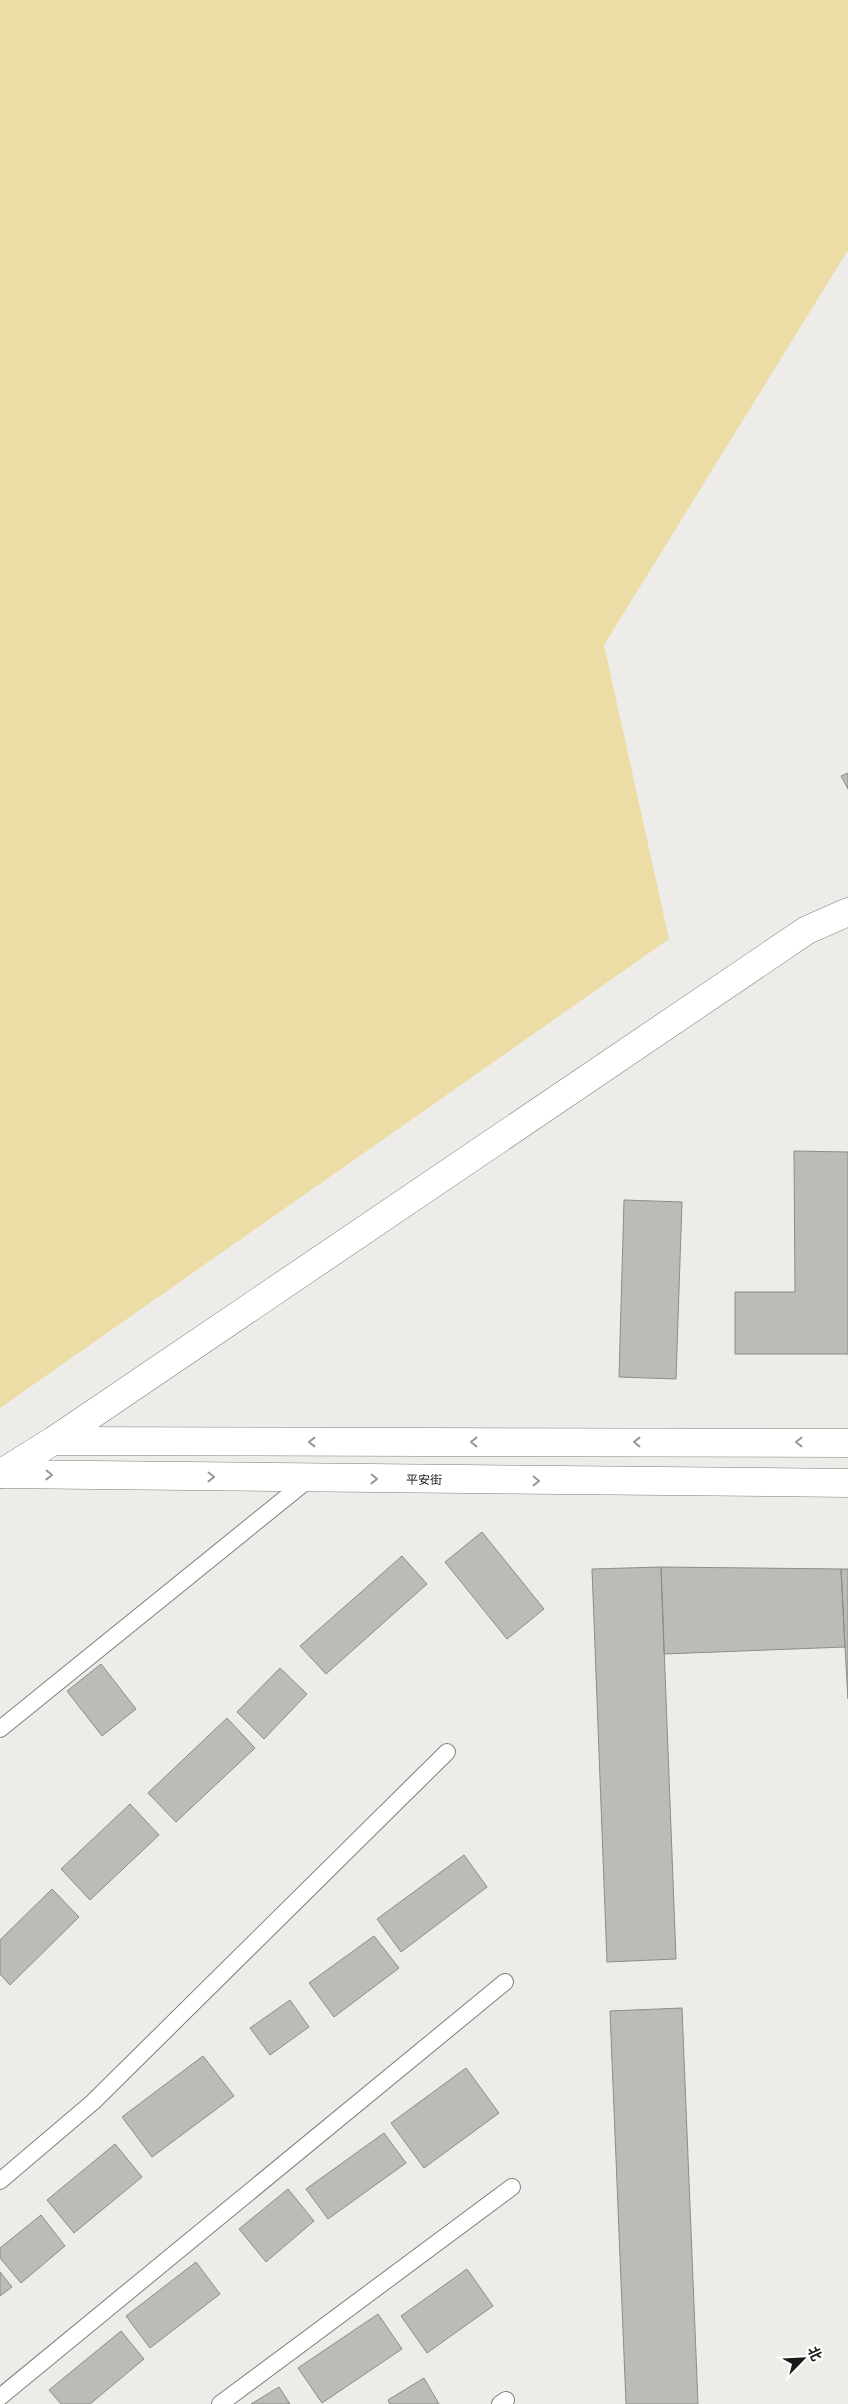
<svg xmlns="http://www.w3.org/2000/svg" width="848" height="2404" font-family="'Varela Round','Noto Sans SC',sans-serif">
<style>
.green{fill:#ebdda5}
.building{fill:#bcbbb8;stroke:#8d8c88}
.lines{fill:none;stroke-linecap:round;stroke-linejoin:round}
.service-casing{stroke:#807f7c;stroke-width:18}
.tertiary-casing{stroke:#807f7c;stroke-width:29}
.secondary-casing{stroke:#807f7c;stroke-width:29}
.service{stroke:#fff;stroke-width:16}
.tertiary{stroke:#fff;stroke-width:28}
.secondary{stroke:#fff;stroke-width:28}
.oneway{stroke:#989898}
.labels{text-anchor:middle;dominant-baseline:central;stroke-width:4.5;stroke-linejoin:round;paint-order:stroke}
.street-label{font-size:12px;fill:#1a1a19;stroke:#fff}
</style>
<rect width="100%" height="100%" fill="#edece8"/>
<path class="green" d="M0 0H848V250L604 645 669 939 0 1408Z"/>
<path class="building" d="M848 773V789L841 776Z
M794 1151 848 1152V1354H735V1292H795Z
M624 1200 682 1202 676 1379 619 1377Z
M482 1532 544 1609 507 1639 445 1562Z
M402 1556 427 1584 326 1674 300 1646Z
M661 1567 841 1569 845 1647 664 1654Z
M661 1567 676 1959 607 1962 592 1569Z
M841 1569H848V1699L845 1647Z
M101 1664 136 1709 102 1736 67 1691Z
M280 1668 307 1694 264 1739 237 1712Z
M227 1718 255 1748 176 1822 148 1793Z
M130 1804 159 1835 90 1900 61 1869Z
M464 1855 487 1887 401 1952 377 1919Z
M52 1889 79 1917 10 1985 0 1974V1940Z
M374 1936 399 1968 334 2017 309 1983Z
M290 2000 309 2027 270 2055 250 2028Z
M682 2008 698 2404H626L610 2011Z
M203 2056 234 2096 152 2157 122 2117Z
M466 2068 499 2113 424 2168 391 2123Z
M384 2133 406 2163 328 2219 306 2189Z
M115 2144 142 2177 74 2233 47 2200Z
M288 2189 314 2221 266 2262 239 2229Z
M41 2215 65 2246 21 2283 0 2258V2248Z
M196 2262 220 2294 150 2348 126 2316Z
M467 2269 493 2306 427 2353 401 2316Z
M0 2272 12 2287 0 2296Z
M378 2314 402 2349 322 2403 298 2368Z
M121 2331 144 2359 90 2404H61L49 2390Z
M424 2378 439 2404H390L388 2400Z
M279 2387 290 2404H251Z"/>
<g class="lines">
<g class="service-casing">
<path id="service" d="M0 1729 309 1479
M0 2181 93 2102 447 1752
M0 2397 505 1982
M220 2404 512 2187
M500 2404 506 2400"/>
</g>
<g class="tertiary-casing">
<path id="tertiary" d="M0 1474 53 1441 807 930 848 912"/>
</g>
<g class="secondary-casing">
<path id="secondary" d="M53 1441 848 1443
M0 1474 848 1483"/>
</g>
<use href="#service" class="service"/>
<use href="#tertiary" class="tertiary"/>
<use href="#secondary" class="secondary"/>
</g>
<defs><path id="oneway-chevron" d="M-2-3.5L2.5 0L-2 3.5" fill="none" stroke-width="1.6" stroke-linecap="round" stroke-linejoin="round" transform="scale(1.25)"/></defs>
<g class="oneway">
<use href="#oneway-chevron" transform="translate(312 1442) rotate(-180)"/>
<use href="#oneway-chevron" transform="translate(474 1442) rotate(-180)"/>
<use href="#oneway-chevron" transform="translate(637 1442) rotate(-180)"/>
<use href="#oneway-chevron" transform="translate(799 1442) rotate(-180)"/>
<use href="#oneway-chevron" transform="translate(49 1475) rotate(1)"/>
<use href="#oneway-chevron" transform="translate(211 1477) rotate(1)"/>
<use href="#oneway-chevron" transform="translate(374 1479) rotate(1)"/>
<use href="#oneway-chevron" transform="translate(536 1481) rotate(1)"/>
</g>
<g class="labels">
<g class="street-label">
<text transform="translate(424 1480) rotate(1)">平安街</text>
</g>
</g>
<g transform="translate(803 2359) rotate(66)" stroke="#ffffff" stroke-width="4" paint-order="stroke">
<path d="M0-4L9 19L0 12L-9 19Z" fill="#1a1a19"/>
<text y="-8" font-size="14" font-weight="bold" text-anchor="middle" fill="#1a1a19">北</text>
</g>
</svg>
